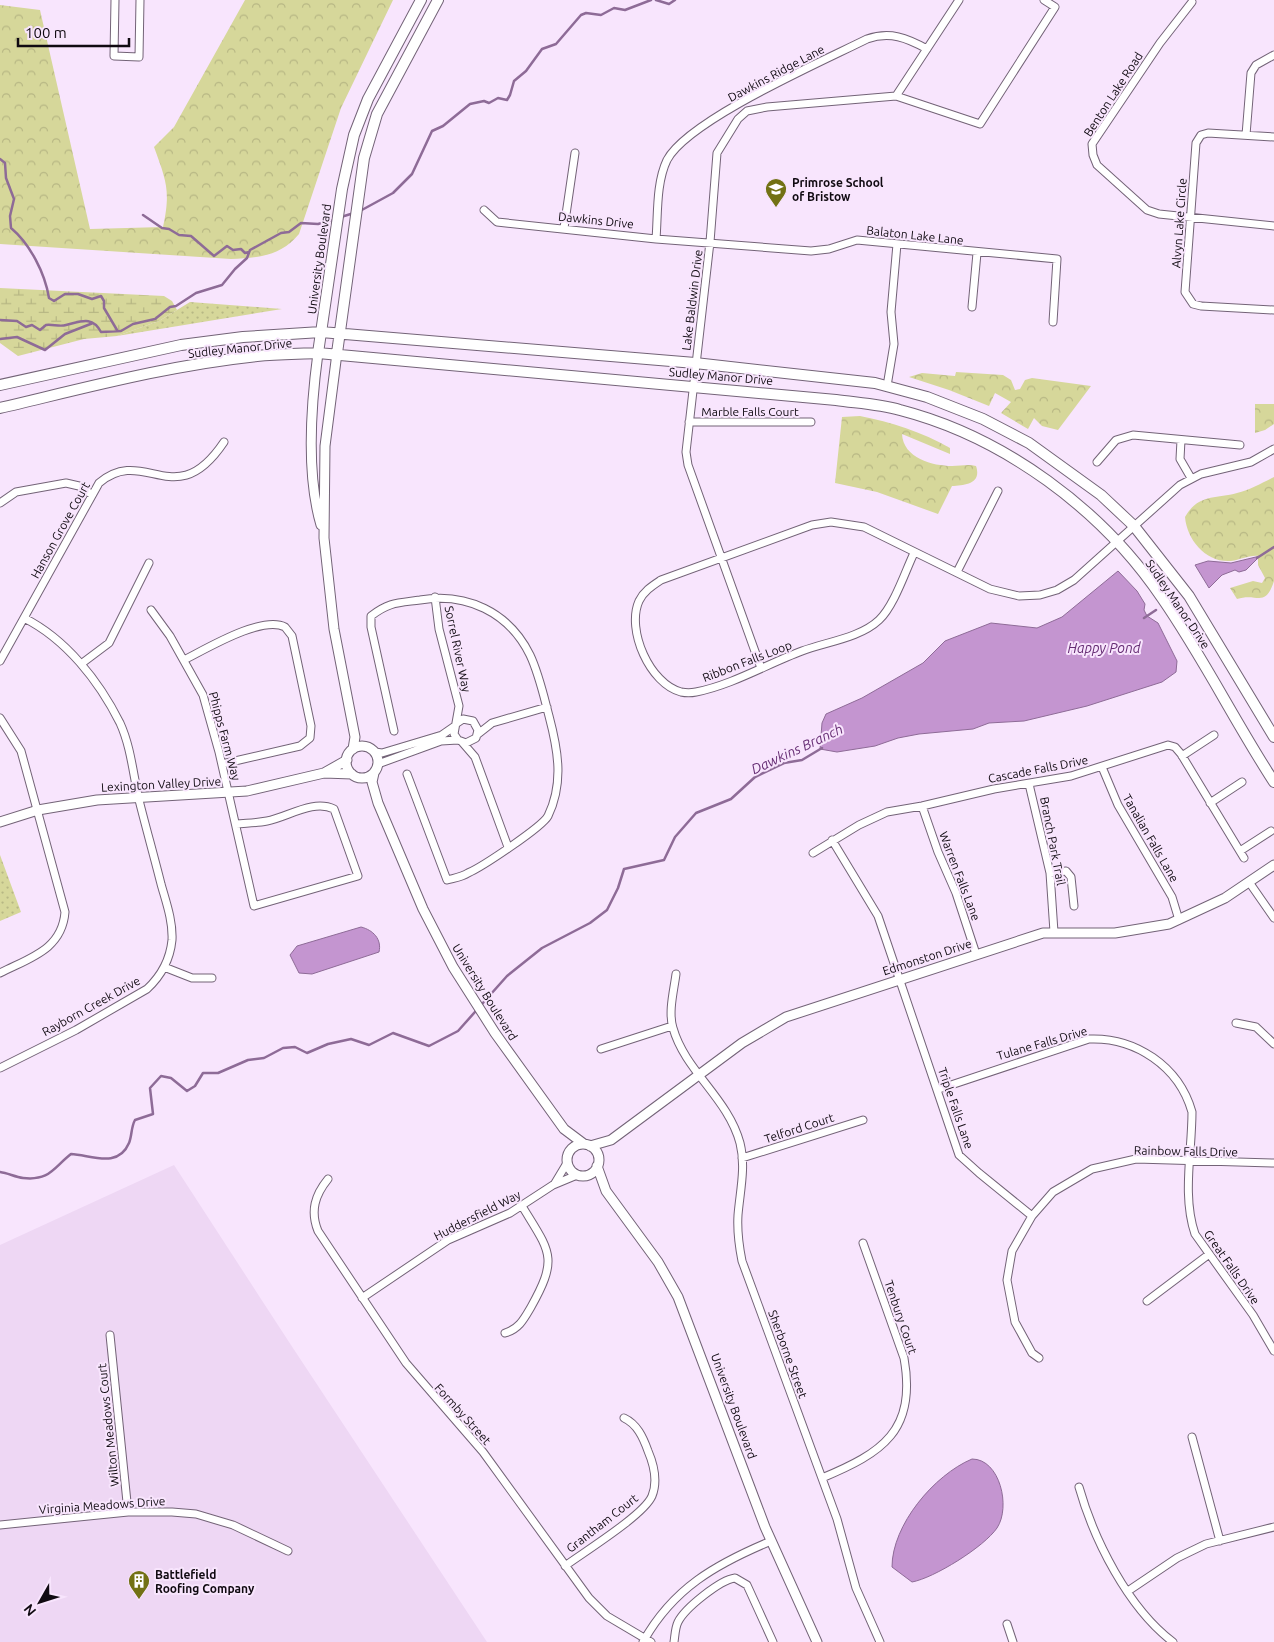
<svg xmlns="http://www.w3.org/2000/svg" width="1274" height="1642" font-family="Ubuntu,sans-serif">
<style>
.built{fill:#eed7f4}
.grass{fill:url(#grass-dots)}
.forest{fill:url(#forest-crowns)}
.wetland{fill:url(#wetland-marsh)}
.water{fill:#c495d0;stroke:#8e6b97}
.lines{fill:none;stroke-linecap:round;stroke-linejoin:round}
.stream{stroke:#8e6b97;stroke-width:2.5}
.minor-casing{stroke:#736377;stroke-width:9}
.tertiary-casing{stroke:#736377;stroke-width:11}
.secondary-casing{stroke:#736377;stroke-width:12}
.minor{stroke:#fff;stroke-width:7}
.tertiary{stroke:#fff;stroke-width:9}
.secondary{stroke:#fff;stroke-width:10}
.labels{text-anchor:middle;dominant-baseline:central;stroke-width:4;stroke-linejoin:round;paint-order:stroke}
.street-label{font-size:12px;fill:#100a11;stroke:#f8e5fd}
.poi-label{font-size:12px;font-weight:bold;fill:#100a11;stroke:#f8e5fd;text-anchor:start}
.water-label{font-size:14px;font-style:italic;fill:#652c73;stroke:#f8e5fd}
</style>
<defs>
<pattern id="grass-dots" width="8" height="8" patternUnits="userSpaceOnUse" patternTransform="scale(1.25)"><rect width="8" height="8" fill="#d6d79a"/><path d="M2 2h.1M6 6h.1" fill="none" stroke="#b7b784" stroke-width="1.8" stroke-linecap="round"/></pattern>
<pattern id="forest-crowns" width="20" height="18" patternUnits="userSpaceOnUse" patternTransform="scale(1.25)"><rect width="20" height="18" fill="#d6d79a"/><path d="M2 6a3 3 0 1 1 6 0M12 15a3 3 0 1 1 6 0" fill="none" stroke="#b7b784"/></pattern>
<pattern id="wetland-marsh" width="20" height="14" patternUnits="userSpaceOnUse" patternTransform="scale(1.25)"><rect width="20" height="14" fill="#d6d79a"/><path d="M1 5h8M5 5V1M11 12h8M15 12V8" fill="none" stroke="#b7b784"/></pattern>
</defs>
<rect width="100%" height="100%" fill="#f8e5fd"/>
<path class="built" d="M174 1165 289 1342 487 1642H0V1245Z"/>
<path class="grass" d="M190 302 282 309 117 336 159 321Z
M0 855 21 912 0 921Z"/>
<path class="forest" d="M245 0H393L341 108 299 234C281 256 258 258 231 259L0 244V5L40 10 90 229 163 227C171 191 166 180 154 147L174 127Z
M956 372 1003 375 1011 380 1015 390 1020 389 1025 380 1032 378 1091 386 1058 430 1042 426 1034 418 1028 429 1001 413 1011 402 995 393 989 406 949 390 909 377 922 373 955 376Z
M1255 404H1274V424L1265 430 1255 433Z
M860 416C891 422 922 432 950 448V454L902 434C903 458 933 466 952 466 961 466 968 464 976 466 982 484 965 485 952 486L938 514 877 492 835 483 842 417Z
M1274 477V581C1265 609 1257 592 1237 599L1230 588 1253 581 1262 583 1265 578 1258 565V556C1249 555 1240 560 1231 561 1206 563 1187 540 1185 517 1198 494 1215 499 1237 493 1250 490 1262 483 1274 477Z"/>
<path class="wetland" d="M0 288 164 296 172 301 177 310 159 321 117 336 84 339 18 356 0 343Z"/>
<path class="water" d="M1260 556 1246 570 1239 572 1235 570 1222 575 1209 588 1195 565 1208 561 1231 563Z
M1118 571 1137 591 1145 604 1144 610 1147 616 1158 623 1177 661 1176 672 1162 682 1087 706 1024 721 989 723 973 729 919 734 898 738 875 746 837 752 820 749 822 723 826 714 862 698 923 663 945 641 991 623 1037 628 1062 617Z
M361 927C373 930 382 939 379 952L312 974 299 973 290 955 297 946Z
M972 1459C1000 1459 1011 1507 997 1528 984 1547 934 1578 912 1582L892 1567C892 1525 934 1475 972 1459Z"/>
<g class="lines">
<path class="stream" d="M656 0 669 4 675 0
M0 159 5 163 6 178 14 199 10 216 11 228C30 244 45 273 49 298L54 301 65 294H78L92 299 101 296 104 301V308L117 330
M360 211 393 193 412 174 432 131 443 126 470 104 484 101 489 103 498 98 507 100 510 95 514 81 526 71 542 49 556 44 581 15 586 13 601 15 614 8 625 10 651 0
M143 215 162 228 169 229 179 235 191 236 214 256 227 246 233 250 241 249 245 253 249 252
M341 217 354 213
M0 320 17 321 26 327 32 325 40 330 46 325C52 324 60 327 66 325 80 322 92 315 101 332L121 331 133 324 155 319 170 307 176 306 196 293 222 285 235 269 247 258 250 250 281 233 289 232 301 223 318 224 336 219
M0 339 17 337 45 350 65 334 93 323
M1257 558 1274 547
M1144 618 1156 610
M0 1172C8 1173 15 1177 23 1178 50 1181 53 1168 71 1154 91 1155 118 1169 129 1143 132 1136 131 1127 135 1120L153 1114 150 1088 161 1076 171 1078 187 1091 195 1086 203 1073H218L248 1060 264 1058 283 1048 295 1047 307 1053 328 1044 351 1039 369 1045 393 1033 429 1046 458 1031 507 976 542 948 590 923 607 910 618 888 624 869 664 860 675 837 696 813 731 799 755 777 784 763 802 760 822 748"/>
<g class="minor-casing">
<path id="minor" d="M115 0 114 56 139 57 140 0
M1192 2 1160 43 1092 144 1093 155 1097 165 1147 210 1159 214 1274 226
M896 96 959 0
M1246 135 1251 73 1256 65 1274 55
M1274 137 1208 133 1201 135 1196 143 1185 292 1193 304 1201 306 1274 310
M484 210 497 222 656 239 811 251 829 249 857 240 1057 259 1053 322
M564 228 575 153
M656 239C658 214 656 183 667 160 688 120 823 61 867 39 890 31 907 38 927 49
M972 307 977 253
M887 386 894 344 891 312 897 244
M689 422H811
M1181 440 1180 459 1191 478
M1097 462 1116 440 1133 435 1240 445
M0 503 16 492 66 483 79 486 91 494
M914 553C905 572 894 606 879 620 860 638 826 642 802 651 767 664 732 685 696 692 691 693 686 693 681 692 650 684 626 630 639 601 644 591 652 586 661 580L812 525 831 522 864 527 990 589 1019 596 1040 595 1057 590 1074 580 1180 485 1201 474 1251 462 1274 449
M957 572 998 491
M435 597 439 629 459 706 454 734 458 740 466 743 476 738 478 730 473 721 463 719 457 723
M151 610 170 636 203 695 219 752 254 906 358 876 334 809C313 799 288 817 267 821 257 823 246 823 236 824
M184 660C206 649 262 615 285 627L292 636 311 726 310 738 300 746 222 764
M0 661 99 483C145 444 175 515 224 442
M81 664 109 643 149 563
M761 668 688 465 686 452 710 242 717 153 738 119 747 111 767 107 896 96 980 124 1055 7 1044 0
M0 718 21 751 65 912C62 950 29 958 0 973
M394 731 371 627V616C389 602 398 603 420 600 466 592 509 612 530 655 539 674 544 697 549 716 558 750 564 783 548 816 542 827 482 867 468 873 462 877 454 878 447 880L407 774
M478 734 492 723 547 707
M462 742 475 757 508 847
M375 752 382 753 442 735 455 726
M1182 756 1214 735
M378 764 441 741 458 740
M1102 767 1118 805 1172 897 1179 920
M1029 784 1050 873 1054 932
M1210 803 1242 782
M922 806 938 852 956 893 976 954
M832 840 878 916 959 1155 979 1173 1032 1216
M1240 851 1271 831
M813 853 859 825 887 812 922 806 994 789 1071 776 1168 745 1175 747 1181 754 1244 858
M1050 873 1066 871 1071 877 1074 906
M1249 882 1274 918
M164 967 192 978H212
M676 974C674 990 668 1012 673 1028 685 1071 728 1098 740 1143 746 1167 740 1191 738 1215 737 1231 739 1246 742 1261L837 1519 856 1588 880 1642
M1236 1023 1256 1027 1274 1044
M601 1049 672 1026
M0 1068 76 1030 147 989C161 976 170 960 172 940 173 921 166 902 161 884 154 856 146 828 139 800 133 774 131 747 120 723 99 681 66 639 24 618
M939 1089 1089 1039C1135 1037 1179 1066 1192 1112 1192 1152 1182 1196 1195 1234L1253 1315 1274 1351
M742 1158 863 1120
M328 1179C315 1195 310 1211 318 1231L406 1363 483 1452 589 1598 607 1616 651 1642
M555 1183 567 1163
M362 1298 448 1240 510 1213 553 1185 577 1175
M1147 1301 1208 1255
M505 1333C519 1329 524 1319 531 1307 559 1257 550 1252 522 1206
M110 1335 128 1512
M1039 1358 1032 1353 1015 1322 1007 1280 1012 1251 1032 1216 1053 1192 1092 1169 1136 1159 1274 1163
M1192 1437 1220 1541
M822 1478C882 1453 917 1431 904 1358L863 1243
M1079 1487C1094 1540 1128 1608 1173 1642
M0 1525 128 1512H172L196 1514 233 1525 288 1551
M565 1566C584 1552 644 1515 652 1496 658 1481 654 1465 648 1451 643 1437 637 1424 624 1418
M1128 1591 1177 1558 1206 1544 1274 1527
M1007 1624 1013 1642
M643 1642C673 1588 716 1564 771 1541
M674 1642C675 1636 675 1628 678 1622 685 1608 720 1580 735 1578L747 1585 773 1642"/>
</g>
<g class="tertiary-casing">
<path id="tertiary" d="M318 353C311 405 306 474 321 525
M337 353 325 446 324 538 334 629 355 737 353 749
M346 762a16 16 0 1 1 32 0a16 16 0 1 1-32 0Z
M324 773 352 774
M374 773 372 782 378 803 423 909 453 967 495 1033 564 1129 584 1144
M0 822 38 810 97 800 247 791 324 773 347 760
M567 1160a16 16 0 1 1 32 0a16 16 0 1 1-32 0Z
M590 1146 611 1140 742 1043 786 1017 1043 933H1115L1169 924 1225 898 1274 865
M597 1166 606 1191 658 1262 678 1297 765 1527 817 1642"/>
</g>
<g class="secondary-casing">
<path id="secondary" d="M318 353 342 189 354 135 368 99 421 0
M337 353 364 158 377 114 438 0
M0 385 181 345 243 337 321 332 695 363 875 383 927 397 983 419 1029 443 1101 495 1134 526 1189 596 1274 737
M0 408C85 388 170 365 257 356 277 354 298 354 318 353L836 400C857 403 879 404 900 410 1004 437 1102 509 1162 598 1203 657 1235 722 1274 782"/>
</g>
<use href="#minor" class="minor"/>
<use href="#tertiary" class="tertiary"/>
<use href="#secondary" class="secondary"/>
</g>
<defs>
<g id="school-pin" transform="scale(1.125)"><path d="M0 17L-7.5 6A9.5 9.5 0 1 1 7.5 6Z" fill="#727114" stroke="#f8e5fd"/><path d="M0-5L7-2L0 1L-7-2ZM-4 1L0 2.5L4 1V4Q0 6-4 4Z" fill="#fff"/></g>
<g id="building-pin" transform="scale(1.125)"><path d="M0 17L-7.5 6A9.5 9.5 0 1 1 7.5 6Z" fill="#727114" stroke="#f8e5fd"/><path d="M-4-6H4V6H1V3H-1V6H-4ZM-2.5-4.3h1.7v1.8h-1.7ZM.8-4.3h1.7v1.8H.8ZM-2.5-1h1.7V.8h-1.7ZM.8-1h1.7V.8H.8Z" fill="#fff"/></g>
</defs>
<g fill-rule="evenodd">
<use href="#school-pin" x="776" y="189"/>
<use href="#building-pin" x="139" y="1581"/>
</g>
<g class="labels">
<g class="street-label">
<text transform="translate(776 73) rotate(-28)">Dawkins Ridge Lane</text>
<text transform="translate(1113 94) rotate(-57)">Benton Lake Road</text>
<text transform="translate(596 220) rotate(6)">Dawkins Drive</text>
<text transform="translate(1179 223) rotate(-86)">Alvyn Lake Circle</text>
<text transform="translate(915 235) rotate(6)">Balaton Lake Lane</text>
<text transform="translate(319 259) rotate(-82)">University Boulevard</text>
<text transform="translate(692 300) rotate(-83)">Lake Baldwin Drive</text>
<text transform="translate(240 348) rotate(-6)">Sudley Manor Drive</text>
<text transform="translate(721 376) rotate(5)">Sudley Manor Drive</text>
<text x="750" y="411">Marble Falls Court</text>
<text transform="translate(60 530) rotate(-61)">Hanson Grove Court</text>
<text transform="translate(1178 604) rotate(56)">Sudley Manor Drive</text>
<text transform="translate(458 649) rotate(78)">Sorrel River Way</text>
<text transform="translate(747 661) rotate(-21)">Ribbon Falls Loop</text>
<text transform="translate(225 736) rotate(75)">Phipps Farm Way</text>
<text transform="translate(1038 769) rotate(-11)">Cascade Falls Drive</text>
<text transform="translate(161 784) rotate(-3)">Lexington Valley Drive</text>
<text transform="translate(1151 838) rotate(60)">Tanalian Falls Lane</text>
<text transform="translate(1053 841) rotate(79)">Branch Park Trail</text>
<text transform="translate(960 876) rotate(69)">Warren Falls Lane</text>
<text transform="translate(927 957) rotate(-18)">Edmonston Drive</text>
<text transform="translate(485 992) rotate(58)">University Boulevard</text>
<text transform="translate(91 1006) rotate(-29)">Rayborn Creek Drive</text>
<text transform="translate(1042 1043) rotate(-16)">Tulane Falls Drive</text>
<text transform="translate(956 1108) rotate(71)">Triple Falls Lane</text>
<text transform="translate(799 1128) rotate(-18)">Telford Court</text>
<text transform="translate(1186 1151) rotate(1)">Rainbow Falls Drive</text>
<text transform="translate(477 1215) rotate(-27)">Huddersfield Way</text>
<text transform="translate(1232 1267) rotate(55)">Great Falls Drive</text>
<text transform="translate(901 1317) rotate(71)">Tenbury Court</text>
<text transform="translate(788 1354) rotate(70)">Sherborne Street</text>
<text transform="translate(734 1406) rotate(70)">University Boulevard</text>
<text transform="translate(463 1414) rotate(48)">Formby Street</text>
<text transform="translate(108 1425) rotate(-96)">Wilton Meadows Court</text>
<text transform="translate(102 1505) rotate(-4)">Virginia Meadows Drive</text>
<text transform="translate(602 1523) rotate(-38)">Grantham Court</text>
</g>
<g class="poi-label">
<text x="792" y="182">Primrose School<tspan x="792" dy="14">of Bristow</tspan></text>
<text x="155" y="1574">Battlefield<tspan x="155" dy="14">Roofing Company</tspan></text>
</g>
<g class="water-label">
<text x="1104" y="648">Happy Pond</text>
<text transform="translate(797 749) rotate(-25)">Dawkins Branch</text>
</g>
</g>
<g transform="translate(40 1602) rotate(231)" stroke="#f8e5fd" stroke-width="4" paint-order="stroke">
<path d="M0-4L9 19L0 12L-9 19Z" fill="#100a11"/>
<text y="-8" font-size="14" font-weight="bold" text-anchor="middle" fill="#100a11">N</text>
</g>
<path d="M18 38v8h111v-8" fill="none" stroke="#100a11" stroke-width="2.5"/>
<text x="25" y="38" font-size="15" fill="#100a11" stroke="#f8e5fd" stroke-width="4" paint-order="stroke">100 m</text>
</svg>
